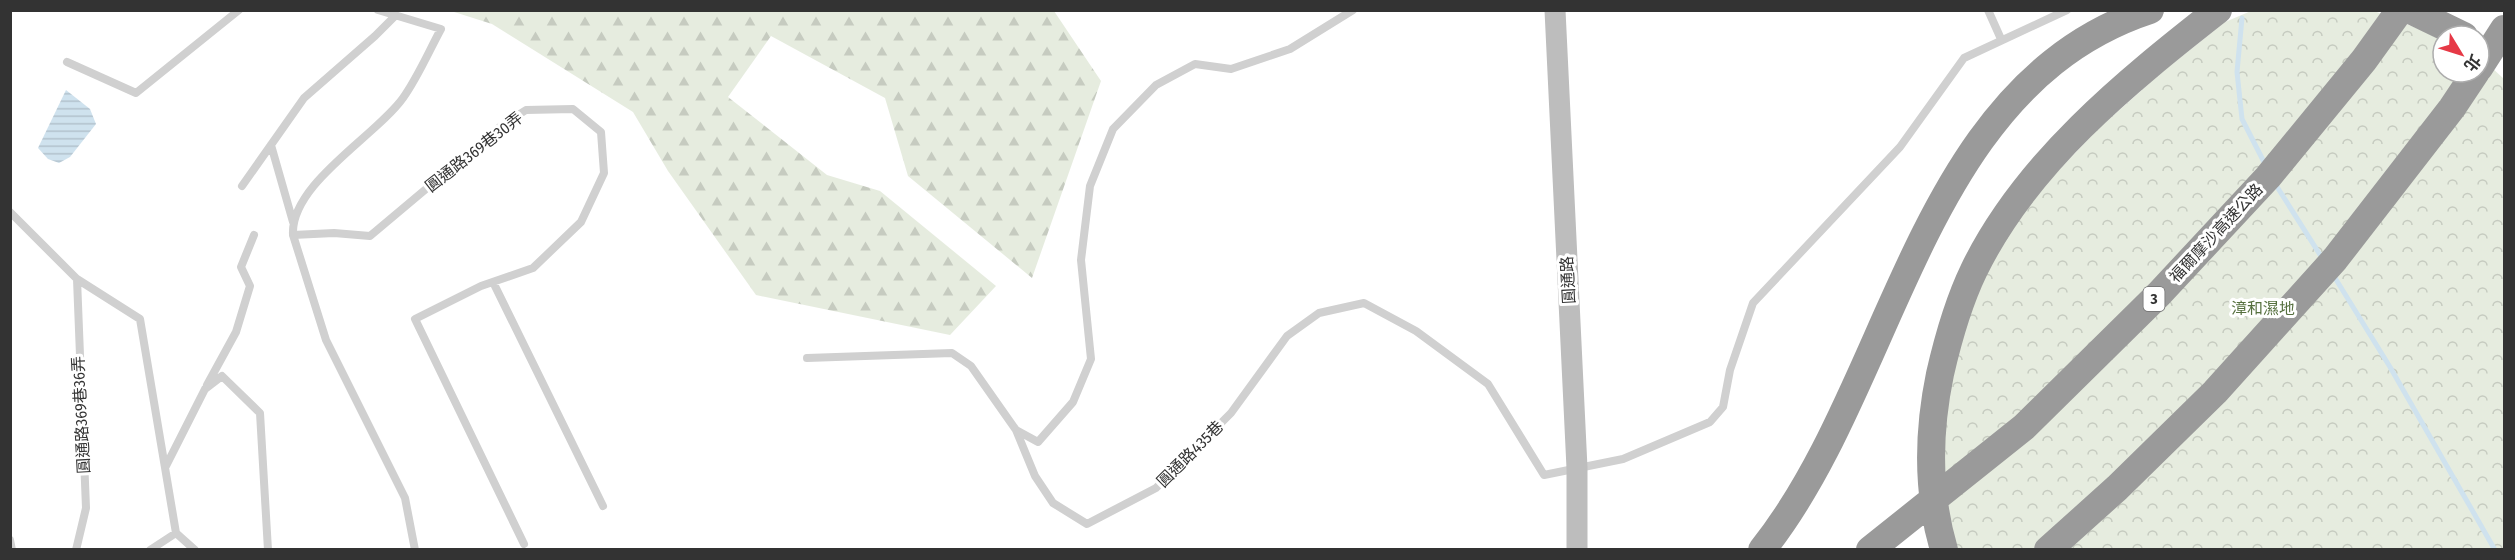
<svg xmlns="http://www.w3.org/2000/svg" width="2515" height="560" font-family="'Fira Sans Condensed','Noto Sans TC',sans-serif">
<style>
.forest{fill:url(#forest-firs)}
.park{fill:url(#park-crowns)}
.water{fill:url(#water-rules)}
.lines{fill:none;stroke-linecap:round;stroke-linejoin:round}
.stream{stroke:#cfe2ee;stroke-width:5}
.lane{stroke:#d0d0d0;stroke-width:8}
.secondary{stroke:#bdbdbd;stroke-width:21}
.highway{stroke:#9a9a9a;stroke-width:28}
.labels{text-anchor:middle;dominant-baseline:central;stroke-width:6;stroke-linejoin:round;paint-order:stroke}
.shield{fill:#fff;stroke:#707070;stroke-width:1.5}
.shield-label{font-size:15px;font-weight:bold;fill:#333}
.street-label{font-size:16px;fill:#333;stroke:#fff}
.park-label{font-size:16px;fill:#56703f;stroke:#fff}
</style>
<defs>
<pattern id="forest-firs" width="22" height="20" patternUnits="userSpaceOnUse" patternTransform="scale(1.5)"><rect width="22" height="20" fill="#e6ecdf"/><path d="M5 1l3.5 6h-7zM16 11l3.5 6h-7z" fill="#c6cbc0"/></pattern>
<pattern id="park-crowns" width="20" height="18" patternUnits="userSpaceOnUse" patternTransform="scale(1.5)"><rect width="20" height="18" fill="#e6ecdf"/><path d="M2 6a3 3 0 1 1 6 0M12 15a3 3 0 1 1 6 0" fill="none" stroke="#c6cbc0"/></pattern>
<pattern id="water-rules" width="6" height="5" patternUnits="userSpaceOnUse" patternTransform="scale(1.5)"><rect width="6" height="5" fill="#cfe2ee"/><path d="M0 2.5h6" fill="none" stroke="#b2c2cd"/></pattern>
</defs>
<rect width="100%" height="100%" fill="#fff"/>
<path class="forest" d="M451 11H1054L1101 81 1032 278 908 176 885 98 771 36 728 97 827 175 880 191 996 286 950 335 756 295 668 171 633 112 492 24Z"/>
<path class="park" d="M2372 10 2443 39V72H2479L2490 66 2504 79V549L1953 550 1939 432 1967 311 1996 248 2041 189 2097 130 2161 73 2225 22 2251 11Z"/>
<path class="water" d="M66 90 90 109 96 124 70 157 59 163 48 159 38 148Z"/>
<g class="lines">
<path class="stream" d="M2242 18 2237 72 2242 119 2266 166
M2274 182 2324 261
M2332 273 2390 367 2495 550"/>
<path class="lane" d="M378 10 441 29C429 51 418 77 403 98 376 136 290 184 293 235L326 340 405 498 415 550
M1353 10 1290 49 1231 69 1195 64 1156 85 1113 129 1090 186 1081 260 1091 359 1073 402 1038 442 1016 430 1035 476 1053 503 1087 524 1156 488 1231 413 1287 336 1319 313 1364 303 1416 331 1488 384 1544 475 1623 459 1710 422 1723 407 1730 370 1753 303 1900 147 1964 58 2067 10
M1988 10 2001 39
M67 62 136 93 239 10
M271 145 293 222
M242 186 304 98 375 36 396 15
M10 212 77 279 86 508 76 550
M293 235 334 233 370 236 501 126 526 110 573 109 601 132 604 173 581 222 533 268 481 286 415 319 524 544
M77 279 140 319 176 533
M493 282 603 506
M807 358 952 353 971 366 1016 430
M207 385 236 332 250 286 241 267 254 235
M166 466 205 389 222 376 260 413 268 550
M10 540 12 550
M150 550 176 533 195 550"/>
<path class="secondary" d="M1555 10 1577 468V550"/>
<path class="highway" d="M2410 10 2464 36
M2479 68 2504 29
M1762 550C1897 381 1918 86 2150 10
M1870 550 2024 427 2159 294 2268 177 2364 60 2400 10
M1944 550C1927 492 1928 432 1940 374 1948 339 1958 303 1974 270 2026 163 2126 82 2218 10
M2048 550 2117 488 2215 392 2335 259 2452 108 2476 72"/>
</g>
<g class="labels">
<rect class="shield" x="2143.5" y="287" width="21" height="24" rx="4.5"/>
<g class="shield-label">
<text x="2154" y="299">3</text>
</g>
<g class="street-label">
<text transform="translate(474 152) rotate(-38)">圓通路369巷30弄</text>
<text transform="translate(2216 233) rotate(-47)">福爾摩沙高速公路</text>
<text transform="translate(1568 280) rotate(-93)">圓通路</text>
<text transform="translate(81 415) rotate(-93)">圓通路369巷36弄</text>
<text transform="translate(1190 454) rotate(-45)">圓通路435巷</text>
</g>
<g class="park-label">
<text x="2263" y="308">漳和濕地</text>
</g>
</g>
<rect width="2515" height="560" fill="none" stroke="#333333" stroke-width="24"/>
<g transform="translate(2461 54) rotate(128)"><circle r="28" fill="#ffffff" stroke="#adadad" stroke-width="1.5"/>
<path d="M0-4.5L10 22L0 15L-10 22Z" fill="#e63946"/>
<text y="-9" font-size="16" font-weight="bold" text-anchor="middle" fill="#333333">北</text>
</g>
</svg>
